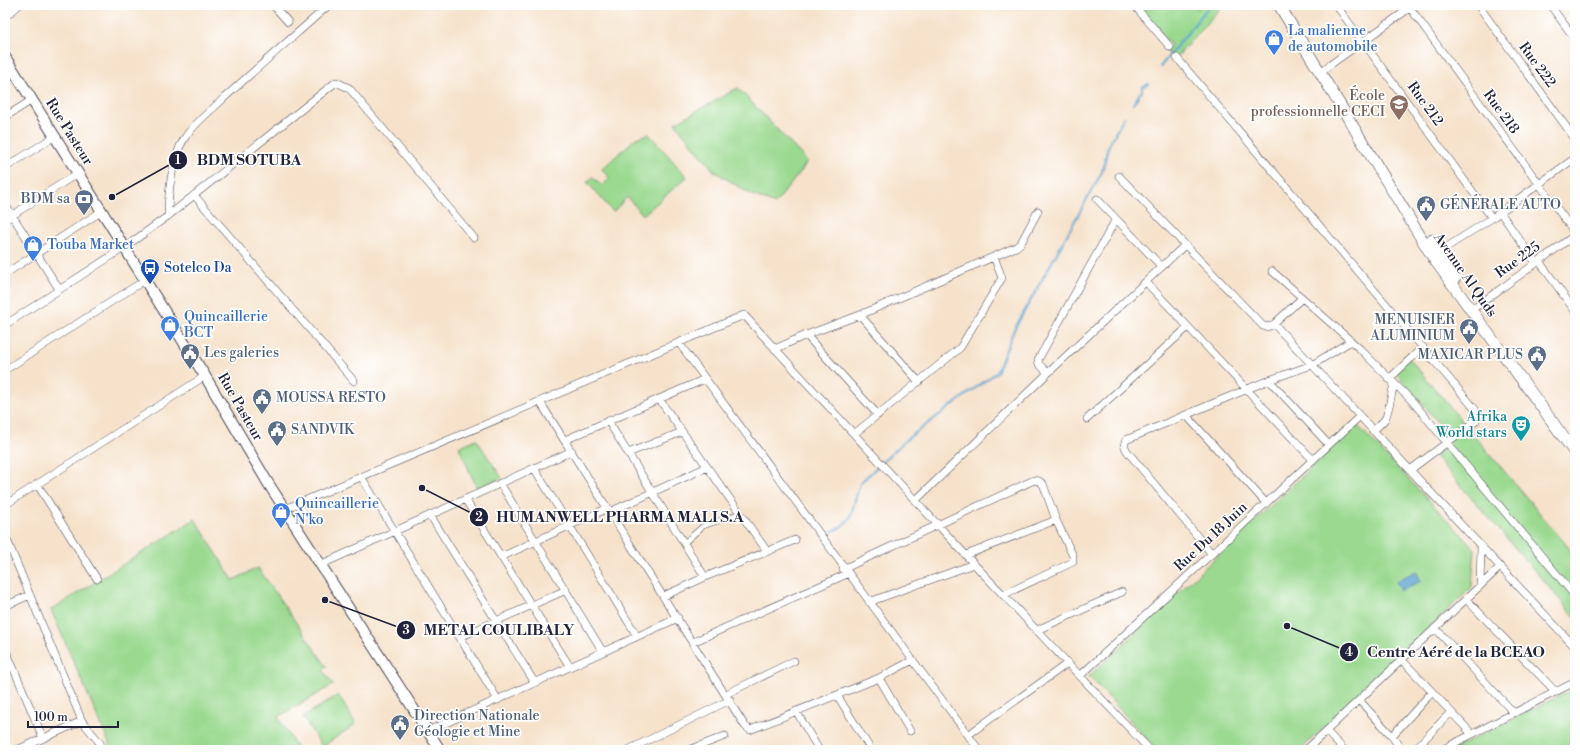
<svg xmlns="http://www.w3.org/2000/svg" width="1580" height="755" font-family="'Libre Bodoni',serif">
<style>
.green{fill:#9ad98f;stroke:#5e7e65}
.water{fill:#5ba3d2;stroke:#3e6286}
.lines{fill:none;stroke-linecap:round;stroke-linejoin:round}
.stream{stroke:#5ba3d2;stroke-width:2}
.pedestrian-casing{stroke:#423f51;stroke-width:6}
.minor-casing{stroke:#423f51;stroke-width:8}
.secondary-casing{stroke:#423f51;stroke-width:12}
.primary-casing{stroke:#423f51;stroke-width:12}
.pedestrian{stroke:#fff;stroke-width:5}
.minor{stroke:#fff;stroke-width:7}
.secondary{stroke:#fff;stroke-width:10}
.primary{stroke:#fff;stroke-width:11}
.labels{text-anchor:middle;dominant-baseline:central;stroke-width:3.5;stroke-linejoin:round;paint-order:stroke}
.shop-label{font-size:14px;fill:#366cbe;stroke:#fff;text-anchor:start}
.street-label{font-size:14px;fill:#22223b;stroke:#fff}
.education-label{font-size:14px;fill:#785e54;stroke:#fff;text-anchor:end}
.service-label{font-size:14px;fill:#4e5e75;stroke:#fff;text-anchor:start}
.transit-label{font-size:14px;fill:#164399;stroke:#fff;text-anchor:start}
.culture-label{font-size:14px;fill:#0d838f;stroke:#fff;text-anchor:end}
.leader{fill:none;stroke:#22223b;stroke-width:1.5}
.callout-dot{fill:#22223b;stroke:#fff;stroke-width:1.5}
.mark-label{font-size:12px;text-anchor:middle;font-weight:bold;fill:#fff}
.callout-label{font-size:15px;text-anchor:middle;font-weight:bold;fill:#22223b;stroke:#fff;stroke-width:3.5;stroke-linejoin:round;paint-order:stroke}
</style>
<rect width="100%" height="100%" fill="#fff"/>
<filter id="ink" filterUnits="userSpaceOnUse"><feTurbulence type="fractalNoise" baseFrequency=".025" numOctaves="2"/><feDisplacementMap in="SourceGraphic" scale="8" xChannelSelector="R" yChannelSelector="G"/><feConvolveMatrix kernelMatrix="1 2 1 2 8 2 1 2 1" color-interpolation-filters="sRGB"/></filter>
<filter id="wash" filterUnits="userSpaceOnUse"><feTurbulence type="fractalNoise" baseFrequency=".012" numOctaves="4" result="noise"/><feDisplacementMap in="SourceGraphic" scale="16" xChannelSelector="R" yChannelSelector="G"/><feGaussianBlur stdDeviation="0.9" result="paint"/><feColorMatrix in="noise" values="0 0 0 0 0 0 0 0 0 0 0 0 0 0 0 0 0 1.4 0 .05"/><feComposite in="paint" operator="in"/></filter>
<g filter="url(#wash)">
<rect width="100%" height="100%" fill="#f6e2cb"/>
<path class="green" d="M1137 5H1195L1198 9 1200 5H1223L1174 60 1166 51 1171 45Z
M738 88 807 161 802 170 775 204 750 194 714 171 675 123Z
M649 134 687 177 643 215 627 197 613 212 587 182 593 177 602 186 610 178 602 169 636 138Z
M1407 356 1575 555V617L1435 456 1453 440 1393 369Z
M1357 425 1475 549 1472 587 1300 750H1157L1089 676Z
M476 439 502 478 477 488 459 447Z
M195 519 233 580 258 568 327 667 323 670 333 685 278 717 298 750H112L51 610Z
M1575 688V750H1451Z
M338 695 356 724 322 747 303 717Z"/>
<path class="water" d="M1416 571 1421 581 1401 591 1396 581Z"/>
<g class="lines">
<path class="stream" d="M1160 67 1210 5
M1133 104 1140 93 1142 92V87L1149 84
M831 532 841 527 850 518 860 483 907 439 997 372 1014 330 1102 172 1108 147 1124 117"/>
</g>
</g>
<g filter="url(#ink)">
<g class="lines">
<g class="pedestrian-casing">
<path id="pedestrian" d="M684 543 703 526 741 513"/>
</g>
<g class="minor-casing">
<path id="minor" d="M273 5 288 22
M1134 5 1170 47
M1336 5 1492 218
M1408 5 1575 233
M1478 5 1575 139
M1550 5 1575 39
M5 17 19 5
M1177 58 1475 409 1477 416 1476 421 1410 470
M1320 72 1414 5
M5 117 32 100
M5 168 55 136
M1119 176 1263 326 1267 327 1274 324 1302 298
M194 195 354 381
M1097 199 1162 267
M5 204 59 289
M1500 212 1536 263
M168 216C168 193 172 158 184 139 194 123 211 111 224 98 259 66 294 36 329 5
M5 220 78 173
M1436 254 1492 218 1575 158
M1539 261 1575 311
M1272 271 1360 349 1413 402 1575 596
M5 274 102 211
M1146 282 1313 460
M1477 306 1575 235
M860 315 1016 247 1021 243 1038 211
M1274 324 1575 647
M5 325 125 247 168 216 336 82 349 88 474 238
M806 335 860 315 919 382
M679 343 979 750
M775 349 806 335 878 415
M5 370 145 280
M1048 373 1039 364 1038 360 1116 219
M1389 379 1423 347
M1269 380 1329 445
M659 399 767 551
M540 402 745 726 750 730 879 678 913 660
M1186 415 1266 503
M1087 419 1188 327
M608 421 705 577
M1373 431C1377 427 1382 423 1385 419 1388 415 1392 391 1394 384
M854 434 960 348 1002 278 994 257
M565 440 705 379
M628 453 682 432
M534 468 637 636
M362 478 498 700
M500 483 603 652
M37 484 97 579
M465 499 570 667
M915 501 1048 373 1185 245
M5 505 205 376
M285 509 744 315 974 564 1150 750
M610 512 707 467
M430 515 535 683
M5 535 82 721 100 743 103 750
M1212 554 1127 451 1124 445 1126 440 1269 380 1312 365 1351 341
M966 555 1056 520
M501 557 608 508
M320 565 572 451
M843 569 1034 480 1039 481 1043 484 1056 520 1073 556V562L1003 595
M1480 586 1481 547
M664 596 705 577 795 540
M1466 599 1556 692
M869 602 974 564
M5 606 30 595
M1435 628 1514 713
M1037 630 1122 592
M460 637 566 590
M693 642 847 574
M5 648 43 738
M1402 660 1472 734
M1080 676 1360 416
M879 678 910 731
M726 694 794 661
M837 695 871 750
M1359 700 1392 736 1401 750
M796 711 819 750
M428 731 678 618
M1326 731 1344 750
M968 735 1068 663
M1392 736 1432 692
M17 750 82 721
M628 750 730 700
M689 750 725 736
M1306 750 1500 567
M1414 750 1451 712
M1441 750 1575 682"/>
</g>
<g class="secondary-casing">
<path id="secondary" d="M5 57 205 376 268 483 440 750"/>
</g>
<g class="primary-casing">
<path id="primary" d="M1279 5 1434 259 1575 453
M1431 240 1456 277"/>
</g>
<use href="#pedestrian" class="pedestrian"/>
<use href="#minor" class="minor"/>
<use href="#secondary" class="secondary"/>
<use href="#primary" class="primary"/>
</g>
</g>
<defs>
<g id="shop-pin" transform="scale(1)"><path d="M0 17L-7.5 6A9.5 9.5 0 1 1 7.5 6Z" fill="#3f7fe0" stroke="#fff"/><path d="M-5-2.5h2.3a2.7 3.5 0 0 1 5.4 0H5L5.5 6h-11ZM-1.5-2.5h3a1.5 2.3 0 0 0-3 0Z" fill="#fff"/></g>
<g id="school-pin" transform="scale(1)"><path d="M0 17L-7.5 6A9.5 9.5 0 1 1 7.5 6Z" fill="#8d6e63" stroke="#fff"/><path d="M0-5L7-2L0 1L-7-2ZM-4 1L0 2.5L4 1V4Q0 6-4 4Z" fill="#fff"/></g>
<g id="bank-pin" transform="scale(1)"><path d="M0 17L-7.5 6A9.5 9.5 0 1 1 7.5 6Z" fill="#5c6f8a" stroke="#fff"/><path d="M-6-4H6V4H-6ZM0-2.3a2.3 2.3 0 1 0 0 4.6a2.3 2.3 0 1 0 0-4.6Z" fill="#fff"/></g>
<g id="civic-pin" transform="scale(1)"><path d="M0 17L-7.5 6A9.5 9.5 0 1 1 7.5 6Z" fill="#5c6f8a" stroke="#fff"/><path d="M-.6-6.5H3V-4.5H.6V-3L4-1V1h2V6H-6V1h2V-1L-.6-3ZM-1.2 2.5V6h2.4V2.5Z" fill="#fff"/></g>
<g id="bus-pin" transform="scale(1)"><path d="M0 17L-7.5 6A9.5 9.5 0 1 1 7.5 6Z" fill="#1a4fb4" stroke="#fff"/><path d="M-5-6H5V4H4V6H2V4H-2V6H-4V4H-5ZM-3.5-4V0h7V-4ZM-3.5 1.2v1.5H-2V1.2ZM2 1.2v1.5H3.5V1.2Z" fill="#fff"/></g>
<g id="theatre-pin" transform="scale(1)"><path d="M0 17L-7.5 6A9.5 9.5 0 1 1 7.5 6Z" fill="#0f9aa8" stroke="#fff"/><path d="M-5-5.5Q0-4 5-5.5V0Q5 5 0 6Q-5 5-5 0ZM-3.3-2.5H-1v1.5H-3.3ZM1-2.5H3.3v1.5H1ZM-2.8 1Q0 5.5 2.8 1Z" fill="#fff"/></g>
</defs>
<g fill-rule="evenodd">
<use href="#shop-pin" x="1274" y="39"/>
<use href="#school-pin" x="1399" y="104"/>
<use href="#bank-pin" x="84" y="199"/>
<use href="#civic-pin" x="1426" y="205"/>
<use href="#shop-pin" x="33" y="245"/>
<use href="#bus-pin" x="150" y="268"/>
<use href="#shop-pin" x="170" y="325"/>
<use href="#civic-pin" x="1469" y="328"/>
<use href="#civic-pin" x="190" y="353"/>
<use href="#civic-pin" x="1537" y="355"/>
<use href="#civic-pin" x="262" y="398"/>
<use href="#theatre-pin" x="1521" y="425"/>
<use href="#civic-pin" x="277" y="430"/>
<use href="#shop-pin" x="281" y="512"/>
<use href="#civic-pin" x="400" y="724"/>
</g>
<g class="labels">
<g class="shop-label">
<text x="1288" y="31">La malienne<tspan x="1288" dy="16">de automobile</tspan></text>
<text x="47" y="245">Touba Market</text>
<text x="184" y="317">Quincaillerie<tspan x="184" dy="16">BCT</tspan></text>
<text x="295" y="504">Quincaillerie<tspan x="295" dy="16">N'ko</tspan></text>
</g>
<g class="street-label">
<text transform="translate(1537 65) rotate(54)">Rue 222</text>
<text transform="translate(1425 104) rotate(54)">Rue 212</text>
<text transform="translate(1501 112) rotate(54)">Rue 218</text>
<text transform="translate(69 132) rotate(58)">Rue Pasteur</text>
<text transform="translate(1518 260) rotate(-36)">Rue 225</text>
<text transform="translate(1465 275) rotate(55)">Avenue Al Quds</text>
<text transform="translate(240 407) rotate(60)">Rue Pasteur</text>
<text transform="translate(1211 537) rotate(-43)">Rue Du 18 Juin</text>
</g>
<g class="education-label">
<text x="1385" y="96">École<tspan x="1385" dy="16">professionnelle CECI</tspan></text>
</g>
<g class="service-label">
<text x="70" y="199" text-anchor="end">BDM sa</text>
<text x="1440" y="205">GÉNÉRALE AUTO</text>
<text x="1455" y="320" text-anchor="end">MENUISIER<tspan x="1455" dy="16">ALUMINIUM</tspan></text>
<text x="204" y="353">Les galeries</text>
<text x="1523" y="355" text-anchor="end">MAXICAR PLUS</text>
<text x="276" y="398">MOUSSA RESTO</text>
<text x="291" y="430">SANDVIK</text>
<text x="414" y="716">Direction Nationale<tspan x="414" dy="16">Géologie et Mine</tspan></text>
</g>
<g class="transit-label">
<text x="164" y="268">Sotelco Da</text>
</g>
<g class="culture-label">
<text x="1507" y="417">Afrika<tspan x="1507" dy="16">World stars</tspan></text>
</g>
</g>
<path class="leader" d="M112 197L178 160M422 488L479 517M325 600L406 630M1287 626L1349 652"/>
<g class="callout-dot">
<circle cx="112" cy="197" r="4"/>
<circle cx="422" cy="488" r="4"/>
<circle cx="325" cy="600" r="4"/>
<circle cx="1287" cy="626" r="4"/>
<circle cx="178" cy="160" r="10"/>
<circle cx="479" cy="517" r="10"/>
<circle cx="406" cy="630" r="10"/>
<circle cx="1349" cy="652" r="10"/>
</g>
<g class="mark-label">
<text x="178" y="164">1</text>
<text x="479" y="521">2</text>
<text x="406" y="634">3</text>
<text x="1349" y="656">4</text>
</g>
<g class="callout-label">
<text x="249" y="165">BDM SOTUBA</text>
<text x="620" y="522">HUMANWELL PHARMA MALI S.A</text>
<text x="499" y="635">METAL COULIBALY</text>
<text x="1456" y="657">Centre Aéré de la BCEAO</text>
</g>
<rect width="1580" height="755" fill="none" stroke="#fff" stroke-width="20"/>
<path d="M28 721v6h90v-6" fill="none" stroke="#22223b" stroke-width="2"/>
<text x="34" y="721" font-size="12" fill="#22223b" stroke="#ffffff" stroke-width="3" paint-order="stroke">100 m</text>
</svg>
